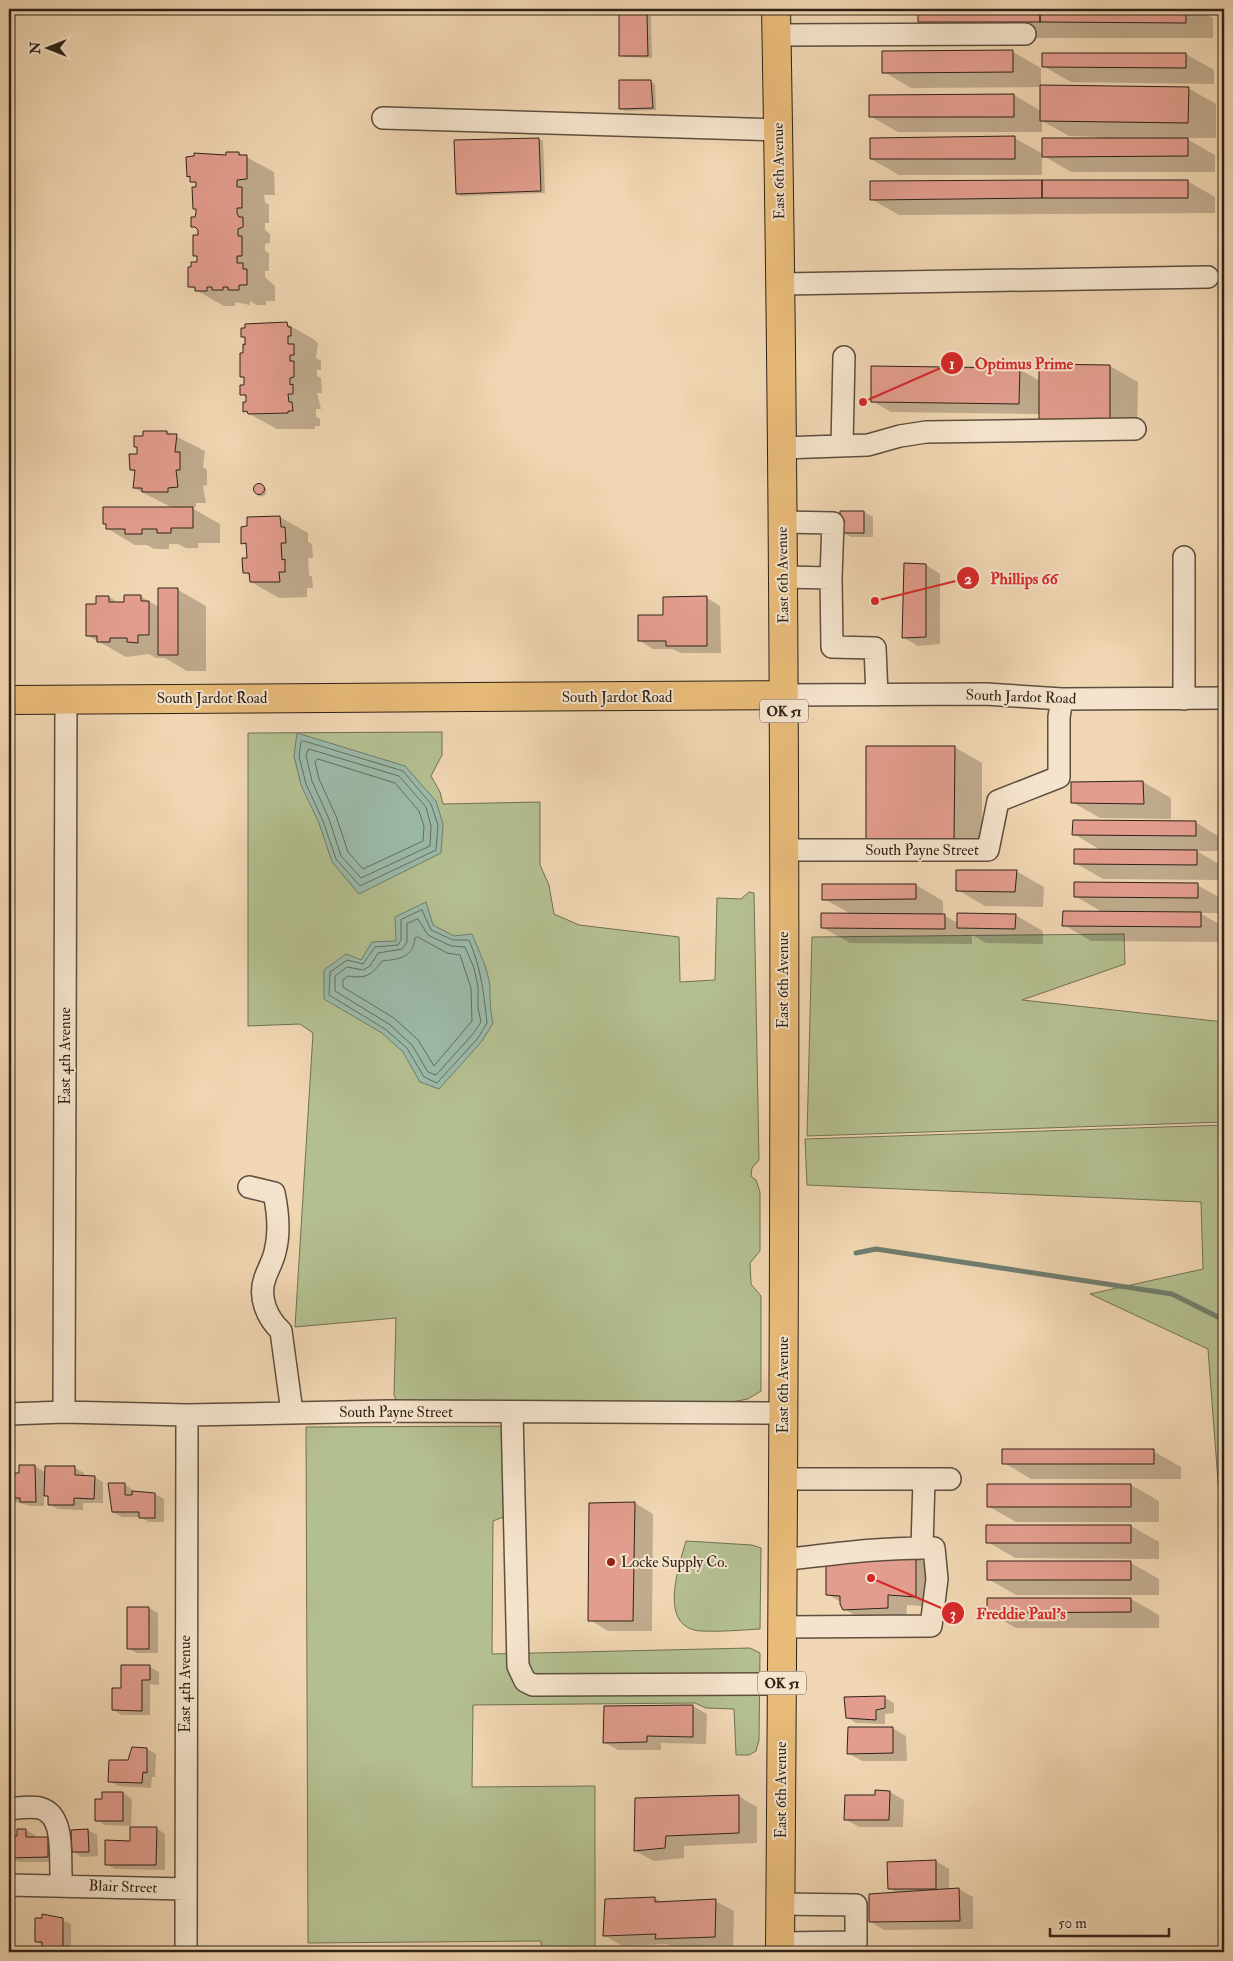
<svg xmlns="http://www.w3.org/2000/svg" width="1233" height="1961" font-family="'IM FELL Double Pica',serif">
<style>
.green{fill:#b4bf90;stroke:#717054}
.water{fill:#9bb9a8;stroke:#6f7d6e}
.shadow{fill:#0003}
.lines{fill:none;stroke-linecap:round;stroke-linejoin:round}
.shore{stroke:#646e60;stroke-width:1}
.stream{stroke:#6f7d6e;stroke-width:5}
.building{fill:#e39d8e;stroke:#2e2217}
.minor-casing{stroke:#5e4f3e;stroke-width:24}
.major-casing{stroke:#2e2217;stroke-width:30}
.minor{stroke:#f5e4cd;stroke-width:21}
.major{stroke:#e8bb79;stroke-width:28}
.poi-dot{fill:#8f2418;stroke:#f5e4cd;stroke-width:2}
.labels{text-anchor:middle;dominant-baseline:central;stroke-width:4;stroke-linejoin:round;paint-order:stroke}
.shield{fill:#f5e4cd;stroke:#6a5c4e;stroke-width:1}
.shield-label{font-size:14px;font-weight:bold;fill:#2e2217}
.street-label{font-size:15px;fill:#2e2217;stroke:#f5e4cd}
.poi-label{font-size:15px;fill:#2e2217;stroke:#f5e4cd;text-anchor:start}
.leader{fill:none;stroke:#d62828;stroke-width:2}
.callout-dot{fill:#d62828;stroke:#f5e4cd;stroke-width:2}
.mark-label{font-size:15px;text-anchor:middle;font-weight:bold;fill:#fff}
.callout-label{font-size:16px;text-anchor:middle;font-weight:bold;fill:#d62828;stroke:#f5e4cd;stroke-width:4;stroke-linejoin:round;paint-order:stroke}
</style>
<rect width="100%" height="100%" fill="#f0d6b2"/>
<filter id="stains"><feTurbulence type="fractalNoise" baseFrequency=".004" numOctaves="4"/><feColorMatrix values="0 0 0 0 .2 0 0 0 0 .09 0 0 0 0 .02 0 0 0 .5 -.17"/></filter>
<radialGradient id="worn" r=".72"><stop offset=".6" stop-color="#630" stop-opacity="0"/><stop offset="1" stop-color="#630" stop-opacity=".3"/></radialGradient>
<path class="green" d="M442 732V755L431 776 440 792 443 804 540 802V865L549 885 554 914 579 925 679 937 680 982 715 980 717 898 741 899 749 892 754 893 759 1160 752 1168 751 1176 756 1180 760 1192V1251L750 1263 751 1284 761 1296V1391L748 1399 731 1402 397 1403 394 1395 396 1318 295 1327 313 1033 300 1024 248 1026V733Z
M1124 934 1125 964 1022 1000 1224 1022V1122L807 1136 812 937Z
M1224 1125V1560L1208 1349 1090 1294 1203 1269 1201 1202 807 1185 805 1139Z
M523 1426 524 1509 493 1521 492 1654 750 1648 760 1653 759 1740 756 1751 749 1755H736L734 1709 706 1708 695 1703 473 1705 472 1787 595 1786V1952H542L541 1941 308 1943 306 1427Z
M686 1541 752 1545 761 1548 760 1629C741 1630 720 1632 701 1631 657 1628 679 1566 686 1541Z"/>
<path class="water" d="M297 733 405 766 436 801 443 824 441 853 359 894 332 862 319 823 301 785 294 756Z
M426 902 433 925 454 936 472 934C479 951 488 969 490 987 490 1000 490 1011 493 1023L482 1041 439 1089 420 1082 403 1052 382 1033 324 999V970L346 954 361 960 372 942 396 941 395 917Z"/>
<path class="shadow" d="M920 9H1198L1213 18V38H947L920 22Z
M647 14 651 17 652 58 625 57 621 55Z
M1013 52 1041 68V87L1188 88 1216 104V138H1185L1215 155V172H1071L1042 155V175H899L871 159 1014 138 1043 154 1097 139V137L1069 136 1042 121V132H898L870 116 1014 95 1041 111V87L911 88 884 72Z
M1186 54 1214 70V84L1071 82 1043 66Z
M651 82 655 84 656 110 625 111 621 109Z
M539 139 543 141 545 193 461 196 457 194 455 142Z
M239 153 274 172 275 195H264L265 202 269 205V223H265V230L270 234V243L265 244V251L269 253V271H265V277L275 286V301H266V305H257L250 301V305L235 302V306H224L189 286 192 268 198 263V257L194 255 199 230 192 226 198 210 194 208 197 184 188 176Z
M1187 181 1215 197V213L899 215 871 199Z
M287 324 315 340 318 344 316 358 321 361V370H317V376L321 378 322 393H317L321 409H316V417L320 419V426H315V429H277L244 411 247 398 242 394 245 386V378L242 376 246 346V339L243 337Z
M1110 366 1138 382 1137 436 1040 414 891 412 872 401 1019 369 1040 381Z
M167 432 205 451 203 467 207 470V485L203 486 206 503H196V507H190L220 524V543H198V548H186L178 544H169V549H154L147 545H135L108 529 173 508 134 488 136 472 131 470 138 455V448L135 446 144 437Z
M255.5 491a5.5 5.5 0 1 1 11 0a5.5 5.5 0 1 1-11 0Z
M864 512 873 517V537H851L842 532Z
M280 517 308 533V542L312 544 313 558H308L309 575 312 577 313 588H307V597L279 598 251 582V576L244 572 248 559V546L243 543Z
M926 565 940 574V644L918 646 904 638Z
M178 590 206 606V671H187L165 658H156L149 654 126 657 87 635 97 605 109 597 119 603H126L140 596 159 607Z
M707 598 720 606 721 653H681L672 649H653L640 641Z
M954 747 982 763V857H895Z
M1143 782 1171 798V819L1100 818 1072 802V783Z
M1195 822 1223 839V851H1197L1224 867V880L1103 879 1075 863 1102 851 1074 834Z
M1016 871 1044 887 1043 907 985 906 958 890Z
M916 885 943 901V915L958 923 1015 915 1043 931V944L986 943 972 935V944L850 943 822 927 851 914 824 899Z
M1197 885 1224 900V913H1200L1224 927V942L1091 941 1064 925 1104 913 1075 896Z
M1153 1451 1181 1467V1479H1031L1004 1463Z
M35 1466 46 1473 75 1468 84 1473V1477H94L103 1482V1503H83V1510L58 1509 49 1504V1497L44 1494V1506H30L9 1500V1475L21 1474Z
M124 1484 133 1490V1492L155 1494 164 1499V1522H149L140 1517H122L113 1512Z
M988 1485H1131L1159 1501V1522H1016L988 1506Z
M635 1503 653 1514 652 1631H608L590 1620Z
M1131 1526 1159 1542V1559L1015 1558 988 1542Z
M916 1557 934 1568V1607L907 1605 906 1618 863 1620 844 1609 841 1602 827 1594Z
M988 1563H1131L1159 1579V1595H1016L988 1579Z
M988 1599H1131L1159 1615V1628H1016L988 1612Z
M128 1608H149L158 1613V1653H137L128 1648Z
M122 1666 150 1667 159 1672V1685L150 1684V1715H122L113 1710 122 1689Z
M885 1698 894 1703V1713L885 1714V1724L856 1723 847 1717Z
M693 1706 707 1714 706 1744 661 1743V1750H618L604 1742Z
M892 1728 906 1736 907 1761H862L848 1753Z
M147 1749 156 1754 155 1777H152L151 1788 118 1786 109 1781 129 1762Z
M890 1792 904 1800 903 1827H859L845 1819 876 1796Z
M123 1793 132 1799 131 1828H156L165 1834V1870L115 1869 106 1864 131 1842V1826L105 1825 96 1820 103 1800Z
M738 1796 757 1807V1843L684 1846V1858L654 1861 635 1851Z
M18 1830H26L35 1835V1838H48L57 1843V1862H19L11 1858V1864H9V1841L19 1837Z
M88 1830 97 1835 98 1856 82 1857 73 1852 72 1831Z
M936 1861 949 1869V1890L959 1889 973 1897V1929L884 1930 871 1922 897 1893 889 1888Z
M655 1898 662 1903 715 1901 734 1911 733 1948 675 1949 667 1944 623 1946 605 1936Z
M44 1916H52L71 1924V1952H53L36 1941Z"/>
<g class="lines">
<path class="shore" d="M304 741 403 771 431 804 438 825 436 850 360 886 336 859 323 821 306 784 299 756 301 742Z
M309 749 399 776 426 807 431 826 430 846 361 878 341 856 329 819 312 781 306 756Z
M318 759 395 783 419 811 424 826 423 841 363 869 348 852 336 816 319 779 315 762Z
M422 910 431 930 453 940H469C481 968 484 994 487 1023L478 1038 437 1083 424 1077 407 1048 385 1029 329 995 330 972 347 960 363 964 375 947 398 945 401 940V920Z
M418 919 428 935 451 946 465 947 474 968 478 987V1008L481 1022 473 1034 436 1075 428 1072 412 1045 389 1024 335 991V976L347 967 363 970 370 966 378 953 402 949 407 942V924Z
M418 937 447 953 460 955 471 988 472 1021 434 1066 418 1040 394 1018 343 987V980L348 976C366 979 372 975 382 961 400 959 413 958 415 938Z"/>
<path class="stream" d="M856 1253 876 1249 1172 1294 1224 1320"/>
</g>
<path class="building" d="M918 9H1040V22H918Z
M1040 9H1186V23L1040 22Z
M647 13 648 56H619V14Z
M1013 50V72L882 73V51Z
M1042 53H1186V68L1042 67Z
M619 80H651L653 108 619 109Z
M1040 85 1189 87 1188 123 1040 121Z
M1014 94V117H869V95Z
M1015 136V159H870V138Z
M539 138 541 191 456 194 454 140Z
M1042 138H1188V156L1042 157Z
M226 152H239V155H247V179L237 180V187H242V208H237V213L239 217H243V227L238 229V236H242V256H237V263H243V269H247V285H239V290H228V287H223V290H212V287H207V291H195V287H188V267H191V262H197V256H193V235H198V230L195 227H191V217H195L196 213V209H193L192 187H196V182H190V176L187 177 186 157 194 156V153L226 155Z
M1042 180V198L870 200V181Z
M1042 180H1188V198H1042Z
M287 322 288 327H291V336H288V344H294V355H290V361H294V377L290 378V385L293 384V394H288L289 402H292L293 411H288V413L248 414 247 411 243 412V402H246V395H240V385H244V377H240V353H243V344L245 345V337H241V328H245V324Z
M1039 364 1110 365V420H1039Z
M871 366 1020 368 1019 404 871 402Z
M143 431H167V434H177L175 452H180V470H176L178 487 168 488V492H142V488H133L135 470H130L129 454H137V447H134V436H143Z
M253.5 489a5.5 5.5 0 1 1 11 0a5.5 5.5 0 1 1-11 0Z
M103 507H193V528H171V533H157V529H142V534H125V529H106V524H103Z
M840 511H864V533H840Z
M280 516 281 527H285L286 543H281L282 560 285 559V572H279L280 582H250L249 573H243L242 558H247L246 543 241 544V527L247 526V517Z
M904 563 926 564V637L902 638Z
M158 588H178V655H158Z
M124 595H141V601H149V635H138V643L127 642V638H110V642H97V636H86V604H96V596H109V602H124Z
M707 596V646H666V641H638V615H663V597Z
M866 746H955L954 842 866 841Z
M1143 781 1144 804 1071 803V782Z
M1073 820 1196 821V836L1072 835Z
M1074 849 1197 850V865L1074 864Z
M956 870H1017L1015 892 956 891Z
M1074 882 1198 883V898L1074 897Z
M822 884H916V899L822 900Z
M1063 911 1201 912V927L1062 926Z
M821 913 945 914V929L821 928Z
M957 913 1016 914 1015 929 957 928Z
M1002 1449H1154V1464H1002Z
M19 1465H35L36 1502H20V1498H9V1473H19Z
M45 1466H75V1475L95 1476 94 1499 74 1498V1505H48V1496H44Z
M108 1483H125V1495H132V1491L155 1493V1518H139V1512H112Z
M987 1484H1131V1507H987Z
M635 1502 633 1621H588L589 1503Z
M986 1525H1131V1543H986Z
M865 1554 916 1556V1597L888 1595V1608L843 1610 840 1604V1596L826 1595V1562L865 1561Z
M987 1561H1131V1580H987Z
M987 1598H1131V1612L987 1613Z
M127 1607H149V1649H127Z
M121 1665H150V1680H142V1711L112 1710V1688H121Z
M885 1696V1708L876 1710V1720L846 1718 844 1697Z
M693 1705V1737L647 1736V1742L603 1743 604 1706Z
M848 1727H893V1753L847 1754Z
M132 1747 147 1748V1773L143 1772 142 1783 108 1782 109 1760H128Z
M875 1790 890 1791 889 1820H844L845 1795H875Z
M102 1792H123V1821H95V1799H102Z
M739 1795V1833L666 1836 665 1848 634 1851 635 1798Z
M130 1827H157L156 1865H105V1840L130 1841Z
M17 1829H26V1837H48V1857L9 1858V1836H17Z
M88 1829 89 1852H72L71 1830Z
M936 1860V1889H888L887 1862Z
M959 1888 960 1921 869 1922V1894Z
M655 1897V1902L716 1899 715 1937 655 1939 656 1934 603 1936 605 1899Z
M42 1914 63 1918V1947H42V1942H35V1918H42Z"/>
<g class="lines">
<g class="minor-casing">
<path id="minor" d="M777 35 1025 34
M383 118 778 130
M782 284 1208 277
M842 445 844 357
M782 448 868 445 900 436 926 432 1135 429
M783 522 833 523 831 578
M1184 557V699
M784 577 831 578 832 647 875 648 877 695
M784 695 986 694 1062 699 1224 698
M783 850H988L998 801 1059 777V717L1062 699
M249 1187 274 1193C278 1212 280 1233 275 1252 273 1261 268 1269 265 1278 258 1297 267 1318 281 1331L292 1412
M64 1412 66 699
M512 1412 518 1666 525 1681 533 1685 782 1684
M9 1414 64 1412 187 1415 389 1411 783 1413
M782 1479H950
M922 1548 924 1479
M782 1560C833 1554 882 1547 934 1548L937 1579 931 1626 782 1627
M9 1809C18 1808 31 1806 40 1808 68 1816 58 1863 62 1885
M9 1885 185 1889
M780 1943 856 1942V1905L780 1904
M186 1952 187 1415"/>
</g>
<g class="major-casing">
<path id="major" d="M776 9C788 656 785 1304 780 1952
M9 700 784 695"/>
</g>
<use href="#minor" class="minor"/>
<use href="#major" class="major"/>
</g>
<circle class="poi-dot" cx="611" cy="1562" r="5"/>
<g class="labels">
<g class="shield">
<rect x="760" y="699.5" width="48" height="23" rx="4"/>
<rect x="758" y="1671.5" width="48" height="23" rx="4"/>
</g>
<g class="shield-label">
<text x="784" y="711">OK 51</text>
<text x="782" y="1683">OK 51</text>
</g>
<g class="street-label">
<text transform="translate(779 171) rotate(-91)">East 6th Avenue</text>
<text transform="translate(783 575) rotate(-91)">East 6th Avenue</text>
<text x="617" y="697">South Jardot Road</text>
<text transform="translate(1021 697) rotate(2)">South Jardot Road</text>
<text x="212" y="698">South Jardot Road</text>
<text x="922" y="850">South Payne Street</text>
<text transform="translate(783 980) rotate(-90)">East 6th Avenue</text>
<text transform="translate(65 1056) rotate(-90)">East 4th Avenue</text>
<text transform="translate(783 1385) rotate(-90)">East 6th Avenue</text>
<text x="396" y="1412">South Payne Street</text>
<text transform="translate(185 1684) rotate(-90)">East 4th Avenue</text>
<text transform="translate(781 1790) rotate(-90)">East 6th Avenue</text>
<text transform="translate(123 1887) rotate(2)">Blair Street</text>
</g>
<g class="poi-label">
<text x="621" y="1562">Locke Supply Co.</text>
</g>
</g>
<path class="leader" d="M863 402L952 363M875 601L968 578M871 1578L953 1613"/>
<g class="callout-dot">
<circle cx="863" cy="402" r="5"/>
<circle cx="875" cy="601" r="5"/>
<circle cx="871" cy="1578" r="5"/>
<circle cx="952" cy="363" r="12"/>
<circle cx="968" cy="578" r="12"/>
<circle cx="953" cy="1613" r="12"/>
</g>
<g class="mark-label">
<text x="952" y="369">1</text>
<text x="968" y="584">2</text>
<text x="953" y="1619">3</text>
</g>
<g class="callout-label">
<text x="1024" y="369">Optimus Prime</text>
<text x="1024" y="584">Phillips 66</text>
<text x="1021" y="1619">Freddie Paul's</text>
</g>
<rect width="1233" height="1961" fill="none" stroke="#f0d6b2" stroke-width="30"/>
<rect x="10" y="10" width="1213" height="1941" fill="none" stroke="#2e2217" stroke-width="2.5"/>
<rect x="15" y="15" width="1203" height="1931" fill="none" stroke="#2e2217"/>
<g transform="translate(48 48) rotate(270)" stroke="#f5e4cd" stroke-width="4" paint-order="stroke">
<path d="M0-4L9 19L0 12L-9 19Z" fill="#2e2217"/>
<text y="-8" font-size="14" font-weight="bold" text-anchor="middle" fill="#2e2217">N</text>
</g>
<path d="M1050 1928v8h119v-8" fill="none" stroke="#2e2217" stroke-width="2.5"/>
<text x="1058" y="1928" font-size="15" fill="#2e2217" stroke="#f5e4cd" stroke-width="4" paint-order="stroke">50 m</text>
<rect width="100%" height="100%" filter="url(#stains)"/>
<rect width="100%" height="100%" fill="url(#worn)"/>
</svg>
